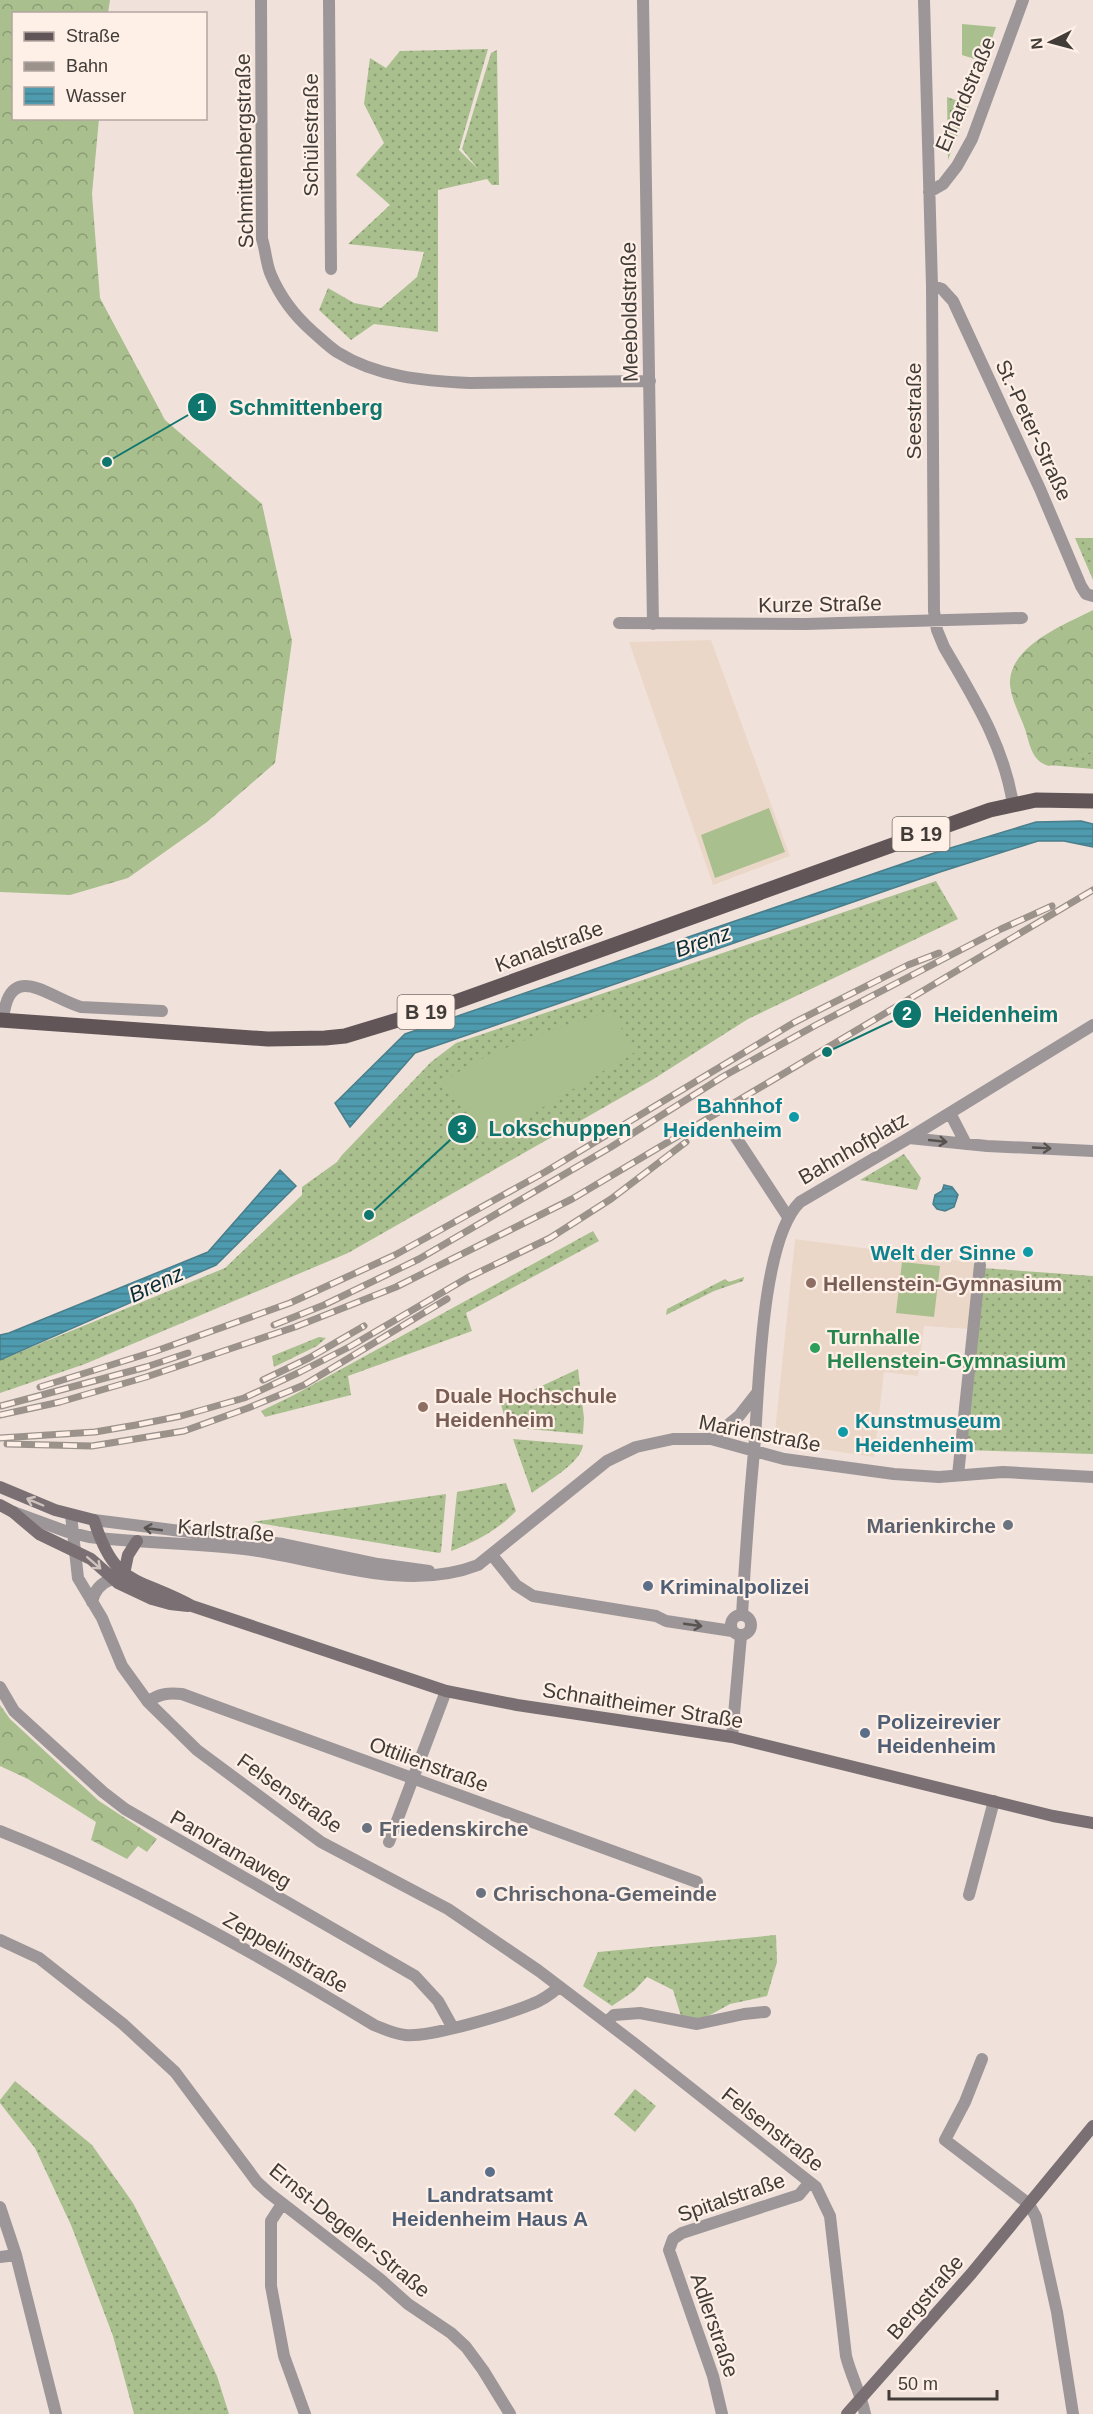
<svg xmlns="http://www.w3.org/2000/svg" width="1093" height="2414" font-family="Helvetica,sans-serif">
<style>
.education{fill:#ebd7c8}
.grass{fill:url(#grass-dots)}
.forest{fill:url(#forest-crowns)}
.garden{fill:#a9bf8e}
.water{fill:url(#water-rules);stroke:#4a7e8b;stroke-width:1.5}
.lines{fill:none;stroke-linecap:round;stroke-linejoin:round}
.street{stroke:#9d9698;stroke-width:12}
.secondary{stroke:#7a7073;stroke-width:12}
.primary{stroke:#615558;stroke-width:15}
.rail-casing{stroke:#9b928c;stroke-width:7}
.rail{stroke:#feefe7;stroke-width:4.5;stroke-dasharray:14;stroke-linecap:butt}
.oneway{stroke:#585250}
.oneway2{stroke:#d0c3be}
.culture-dot{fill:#0f9aa8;stroke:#feefe7;stroke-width:2}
.education-dot{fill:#8d6e63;stroke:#feefe7;stroke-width:2}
.leisure-dot{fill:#2e9e5b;stroke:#feefe7;stroke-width:2}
.worship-dot{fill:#6b7280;stroke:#feefe7;stroke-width:2}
.service-dot{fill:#5c6f8a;stroke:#feefe7;stroke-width:2}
.labels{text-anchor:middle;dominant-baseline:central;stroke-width:4.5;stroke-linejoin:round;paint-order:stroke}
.shield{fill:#feefe7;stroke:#7a726c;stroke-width:1.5}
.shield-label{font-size:20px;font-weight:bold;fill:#413c38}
.street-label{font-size:21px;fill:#413c38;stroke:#feefe7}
.culture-label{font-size:21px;font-weight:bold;fill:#0d838f;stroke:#feefe7;text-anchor:end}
.education-label{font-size:21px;font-weight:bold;fill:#785e54;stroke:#feefe7;text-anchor:start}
.leisure-label{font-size:21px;font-weight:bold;fill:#27864d;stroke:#feefe7;text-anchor:start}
.worship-label{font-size:21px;font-weight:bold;fill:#5b616d;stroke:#feefe7;text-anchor:start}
.service-label{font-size:21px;font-weight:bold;fill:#4e5e75;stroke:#feefe7;text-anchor:start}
.water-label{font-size:22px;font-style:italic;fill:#092e38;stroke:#feefe7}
.leader{fill:none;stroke:#0f766e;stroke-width:2}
.callout-dot{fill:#0f766e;stroke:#feefe7;stroke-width:2}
.mark-label{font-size:18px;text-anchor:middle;font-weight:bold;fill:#fff}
.callout-label{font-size:22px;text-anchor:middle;font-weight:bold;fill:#0f766e;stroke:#feefe7;stroke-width:4.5;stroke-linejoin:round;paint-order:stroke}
</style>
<defs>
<pattern id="grass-dots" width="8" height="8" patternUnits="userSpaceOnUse" patternTransform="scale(1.5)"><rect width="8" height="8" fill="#a9bf8e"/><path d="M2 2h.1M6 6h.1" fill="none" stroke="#8b9c75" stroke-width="1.8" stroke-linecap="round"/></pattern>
<pattern id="forest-crowns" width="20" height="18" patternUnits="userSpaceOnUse" patternTransform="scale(1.5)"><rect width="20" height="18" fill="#a9bf8e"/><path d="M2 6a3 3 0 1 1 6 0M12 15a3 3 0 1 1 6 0" fill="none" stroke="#8b9c75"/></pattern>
<pattern id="water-rules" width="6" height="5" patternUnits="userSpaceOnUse" patternTransform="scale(1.5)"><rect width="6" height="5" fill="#4e9aaf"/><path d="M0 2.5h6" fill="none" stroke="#427f8f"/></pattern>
</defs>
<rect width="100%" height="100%" fill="#f0e2da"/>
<path class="education" d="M711 640 790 856 713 885 629 642Z
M795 1239 976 1263 969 1329 924 1326 918 1376 884 1372 874 1457 774 1442Z"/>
<path class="grass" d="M488 49 459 150 478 169 462 149 491 53 497 50 499 185H492L487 179 438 190V332L374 324 351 340 319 310 328 288 354 303 381 308 417 277 424 252 348 244 390 205 356 175 384 143 364 104 370 58 386 68 400 51Z
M947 97 969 105 948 160Z
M1075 538H1093V580Z
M1093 751V769L1049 765Z
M936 881 958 919 748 1019 652 1080 348 1253 85 1364 0 1393V1360L225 1268 302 1195V1187L337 1162 342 1155 431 1062 456 1043Z
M904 1154 921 1178 917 1190 860 1180Z
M593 1231 599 1241 466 1313 472 1331 348 1376 351 1395 265 1417 261 1411 294 1395Z
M982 1268 1093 1276V1454L965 1450Z
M744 1277 743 1281 714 1291 666 1315 667 1309 725 1279 729 1282Z
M319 1337 326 1338 317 1346 274 1367 272 1356Z
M578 1369 584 1418 583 1434 508 1427 501 1405Z
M513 1439 583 1445C581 1463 546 1482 532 1493Z
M506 1483 516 1511C498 1530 475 1542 451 1551L457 1492Z
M446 1494 441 1552 439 1553 252 1522Z
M776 1935 777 1962 767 1996 730 2004 699 2021 681 2016 673 1990 647 1977 634 1991 612 2006 583 1986 598 1952Z
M15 2081 92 2145 133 2203 166 2267 217 2376 229 2414H134L113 2336 71 2225 35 2148 0 2103V2100Z
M635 2089 656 2106 635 2132 614 2114Z"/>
<path class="forest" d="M0 0H110L108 13 14 14V118L99 119 92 194 100 298 165 420 262 504 292 641 275 763 207 822 128 878 70 895 0 892Z
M1093 610V751L1049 766C1031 761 1030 744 1025 729 1020 715 1009 695 1010 680 1013 644 1066 624 1093 610Z
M0 1705 10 1719 99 1801 157 1839 147 1852 138 1846 127 1859 91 1840 96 1822 28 1779 0 1766Z"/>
<path class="garden" d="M962 24 996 27 984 62 962 55Z
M769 808 785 852 715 878 701 835Z
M611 1011 635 1052 488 1140 444 1082C492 1046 555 1031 611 1011Z
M902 1262 940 1266 934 1317 896 1313Z"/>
<path class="water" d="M1081 821 1093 824V847L1064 841H1038L940 872 415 1053 350 1127 335 1103 405 1034 934 853 1036 822Z
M280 1170 296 1186 216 1265 0 1360V1335L9 1333 208 1252Z
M944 1185 952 1187 958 1195 954 1207 945 1211 937 1209 933 1204 935 1195 942 1191Z"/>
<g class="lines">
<path class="street" d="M261 0 262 239C266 251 266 264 271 275 280 296 295 316 312 331 320 338 328 346 337 352 377 377 424 381 470 383L650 381
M329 0 331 269
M643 0 653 624
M924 0 932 286 934 611 937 630 944 647C974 699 1003 743 1013 804
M929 192 943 184 957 166 972 139 1023 0
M932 286 942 289 953 301 1040 489 1081 586 1086 594 1093 596
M619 623 805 624 1022 618
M3 1020C9 958 49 998 81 1007L162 1011
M950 1113 966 1144
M735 1136 788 1217
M909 1138 987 1146 1093 1151
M711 1439 739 1416 757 1393
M958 1475 980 1265
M13 1512 68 1532 89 1537C140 1543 192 1543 244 1549 319 1558 404 1594 478 1565L607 1461 636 1447 673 1439H711L784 1459 894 1474 939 1477 1003 1472 1093 1477
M71 1515 78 1578 102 1618 122 1666 148 1702 197 1750 321 1842 448 1909 539 1971 635 2044 816 2187 830 2216 846 2356C851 2376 861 2394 865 2414
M94 1520 283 1544 378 1564 429 1571
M492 1555 516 1585 533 1596 656 1616 666 1621 732 1631
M92 1602C94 1591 101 1583 112 1579
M731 1625a10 10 0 1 1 20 0a10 10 0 1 1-20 0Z
M742 1615C745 1560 749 1505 754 1451 759 1393 760 1241 800 1202L909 1138 1093 1025
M0 1687 14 1711 103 1792 125 1809 415 1976 438 2001 453 2028
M148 1702C159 1693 169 1693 182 1694L697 1882
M732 1737 741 1636
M0 1831C131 1883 254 1952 374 2025 384 2029 394 2034 405 2035 429 2038 508 2014 532 2004 543 2000 551 1994 559 1987
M389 1842 446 1691
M969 1895 994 1801
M0 1940 39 1958 123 2024 175 2072 257 2182 269 2193 380 2279 408 2304 451 2333 466 2347 483 2370 510 2414
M607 2022 614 2015 640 2013 697 2024 744 2014 765 2012
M982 2059 965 2102 945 2140 1029 2204 1036 2217 1057 2312 1073 2414
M282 2204 271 2221V2286L284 2356 305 2414
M0 2207 16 2255 56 2414
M0 2257 16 2255
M722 2414 713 2376 669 2250 673 2239 682 2233 799 2195 809 2183"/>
<path class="secondary" d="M0 1487 55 1510 94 1520C115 1588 137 1576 192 1606L446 1691 517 1705 732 1737 1053 1816 1093 1823
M0 1505 13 1512 39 1534 91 1559 118 1583 152 1599 170 1604 188 1606
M124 1574 128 1555 137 1541
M847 2414 971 2274 1093 2126"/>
<path class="primary" d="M0 1020 268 1039 325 1038 345 1036 447 1005 990 810 1036 800 1093 801"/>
<g class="rail-casing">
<path id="rail" d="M274 1325 324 1305 419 1259 611 1147 724 1076 816 1025 1001 929 1052 906
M263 1380 309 1358 364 1326
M40 1387 156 1351 290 1303 395 1255 545 1172 795 1022 908 965 939 953
M1 1406 146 1367 188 1353
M0 1415 60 1402 146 1377 295 1327 396 1287 572 1199 1093 890
M0 1438 95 1432 136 1425 181 1416 244 1398 300 1372 351 1346 467 1278 550 1238 611 1199 686 1142
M7 1444 92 1446 184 1431 248 1408 304 1385 447 1299"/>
</g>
<use href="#rail" class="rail"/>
</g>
<defs><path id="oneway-shaft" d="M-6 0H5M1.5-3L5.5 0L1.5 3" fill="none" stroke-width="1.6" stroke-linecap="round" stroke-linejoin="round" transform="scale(1.5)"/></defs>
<g class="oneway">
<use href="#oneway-shaft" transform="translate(938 1141) rotate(6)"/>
<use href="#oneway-shaft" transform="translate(1042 1148) rotate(3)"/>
<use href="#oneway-shaft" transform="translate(153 1529) rotate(-172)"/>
<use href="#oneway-shaft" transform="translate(693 1625) rotate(8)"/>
</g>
<g class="oneway2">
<use href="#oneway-shaft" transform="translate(35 1502) rotate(-157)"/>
<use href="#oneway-shaft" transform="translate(94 1563) rotate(41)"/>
</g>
<g class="culture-dot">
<circle cx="794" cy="1117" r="6"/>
<circle cx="1028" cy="1252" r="6"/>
<circle cx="843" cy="1432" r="6"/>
</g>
<g class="education-dot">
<circle cx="811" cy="1283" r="6"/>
<circle cx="423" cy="1407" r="6"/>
</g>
<circle class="leisure-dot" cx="815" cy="1348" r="6"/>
<g class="worship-dot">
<circle cx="1008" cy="1525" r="6"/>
<circle cx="367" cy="1828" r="6"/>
<circle cx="481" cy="1893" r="6"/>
</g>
<g class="service-dot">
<circle cx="648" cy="1586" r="6"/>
<circle cx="865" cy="1733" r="6"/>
<circle cx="490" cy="2172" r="6"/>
</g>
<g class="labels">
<g class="shield">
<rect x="892.5" y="817" width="57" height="34" rx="4.5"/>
<rect x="397.5" y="995" width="57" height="34" rx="4.5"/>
</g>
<g class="shield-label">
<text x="921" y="834">B 19</text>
<text x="426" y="1012">B 19</text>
</g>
<g class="street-label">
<text transform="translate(965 94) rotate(-67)">Erhardstraße</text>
<text transform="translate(310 135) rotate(-90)">Schülestraße</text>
<text transform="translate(244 151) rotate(-91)">Schmittenbergstraße</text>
<text transform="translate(629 312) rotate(-91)">Meeboldstraße</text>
<text transform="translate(913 411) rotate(-90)">Seestraße</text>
<text transform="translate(1034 430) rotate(65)">St.-Peter-Straße</text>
<text transform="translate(820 604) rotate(-1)">Kurze Straße</text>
<text transform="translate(549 946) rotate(-20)">Kanalstraße</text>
<text transform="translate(853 1148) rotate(-30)">Bahnhofplatz</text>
<text transform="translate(760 1433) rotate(11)">Marienstraße</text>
<text transform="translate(226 1530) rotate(5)">Karlstraße</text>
<text transform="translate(643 1705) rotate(9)">Schnaitheimer Straße</text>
<text transform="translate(429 1764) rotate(20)">Ottilienstraße</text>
<text transform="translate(290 1793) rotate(35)">Felsenstraße</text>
<text transform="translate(231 1849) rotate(30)">Panoramaweg</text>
<text transform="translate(286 1952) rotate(30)">Zeppelinstraße</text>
<text transform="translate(773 2129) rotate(38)">Felsenstraße</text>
<text transform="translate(731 2197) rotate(-19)">Spitalstraße</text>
<text transform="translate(350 2230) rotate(39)">Ernst-Degeler-Straße</text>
<text transform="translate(925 2297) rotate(-49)">Bergstraße</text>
<text transform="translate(715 2325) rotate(71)">Adlerstraße</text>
</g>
<g class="culture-label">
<text x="782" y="1105">Bahnhof<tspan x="782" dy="24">Heidenheim</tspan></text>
<text x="1016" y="1252">Welt der Sinne</text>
<text x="855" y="1420" text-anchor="start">Kunstmuseum<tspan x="855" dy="24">Heidenheim</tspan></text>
</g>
<g class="education-label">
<text x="823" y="1283">Hellenstein-Gymnasium</text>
<text x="435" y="1395">Duale Hochschule<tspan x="435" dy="24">Heidenheim</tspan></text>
</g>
<g class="leisure-label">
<text x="827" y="1336">Turnhalle<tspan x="827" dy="24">Hellenstein-Gymnasium</tspan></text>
</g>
<g class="worship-label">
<text x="996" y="1525" text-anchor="end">Marienkirche</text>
<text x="379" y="1828">Friedenskirche</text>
<text x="493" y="1893">Chrischona-Gemeinde</text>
</g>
<g class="service-label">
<text x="660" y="1586">Kriminalpolizei</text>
<text x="877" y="1721">Polizeirevier<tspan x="877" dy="24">Heidenheim</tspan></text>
<text x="490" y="2194" text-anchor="middle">Landratsamt<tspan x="490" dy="24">Heidenheim Haus A</tspan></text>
</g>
<g class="water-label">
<text transform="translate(703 941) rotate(-19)">Brenz</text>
<text transform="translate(156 1284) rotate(-25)">Brenz</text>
</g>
</g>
<path class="leader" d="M107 462L202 407M827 1052L907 1014M369 1215L462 1129"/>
<g class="callout-dot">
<circle cx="107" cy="462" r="6"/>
<circle cx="827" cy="1052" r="6"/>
<circle cx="369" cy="1215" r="6"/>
<circle cx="202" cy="407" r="15"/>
<circle cx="907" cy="1014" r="15"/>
<circle cx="462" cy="1129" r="15"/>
</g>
<g class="mark-label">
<text x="202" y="413">1</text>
<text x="907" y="1020">2</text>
<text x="462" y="1135">3</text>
</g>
<g class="callout-label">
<text x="306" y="415">Schmittenberg</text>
<text x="996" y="1022">Heidenheim</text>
<text x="560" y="1136">Lokschuppen</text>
</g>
<rect x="12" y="12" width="195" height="108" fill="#feefe7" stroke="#b2a7a1" stroke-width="1.5"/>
<rect x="24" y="32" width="30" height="9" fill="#615558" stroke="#b2a7a1" stroke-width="1.5"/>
<text x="66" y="42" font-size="18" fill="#413c38">Straße</text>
<rect x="24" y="62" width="30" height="9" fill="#9b928c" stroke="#b2a7a1" stroke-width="1.5"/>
<text x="66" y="72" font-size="18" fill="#413c38">Bahn</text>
<rect x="24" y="87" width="30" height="18" fill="url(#water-rules)" stroke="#b2a7a1" stroke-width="1.5"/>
<text x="66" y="102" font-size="18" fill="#413c38">Wasser</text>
<g transform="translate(1051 42) rotate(264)" stroke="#feefe7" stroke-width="4.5" paint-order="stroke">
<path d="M0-4.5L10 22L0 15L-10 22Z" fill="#413c38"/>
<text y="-9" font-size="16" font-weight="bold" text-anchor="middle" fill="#413c38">N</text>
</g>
<path d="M889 2390v9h108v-9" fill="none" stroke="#413c38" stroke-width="3"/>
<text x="898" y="2390" font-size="18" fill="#413c38" stroke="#feefe7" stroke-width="4.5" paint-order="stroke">50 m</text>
</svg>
